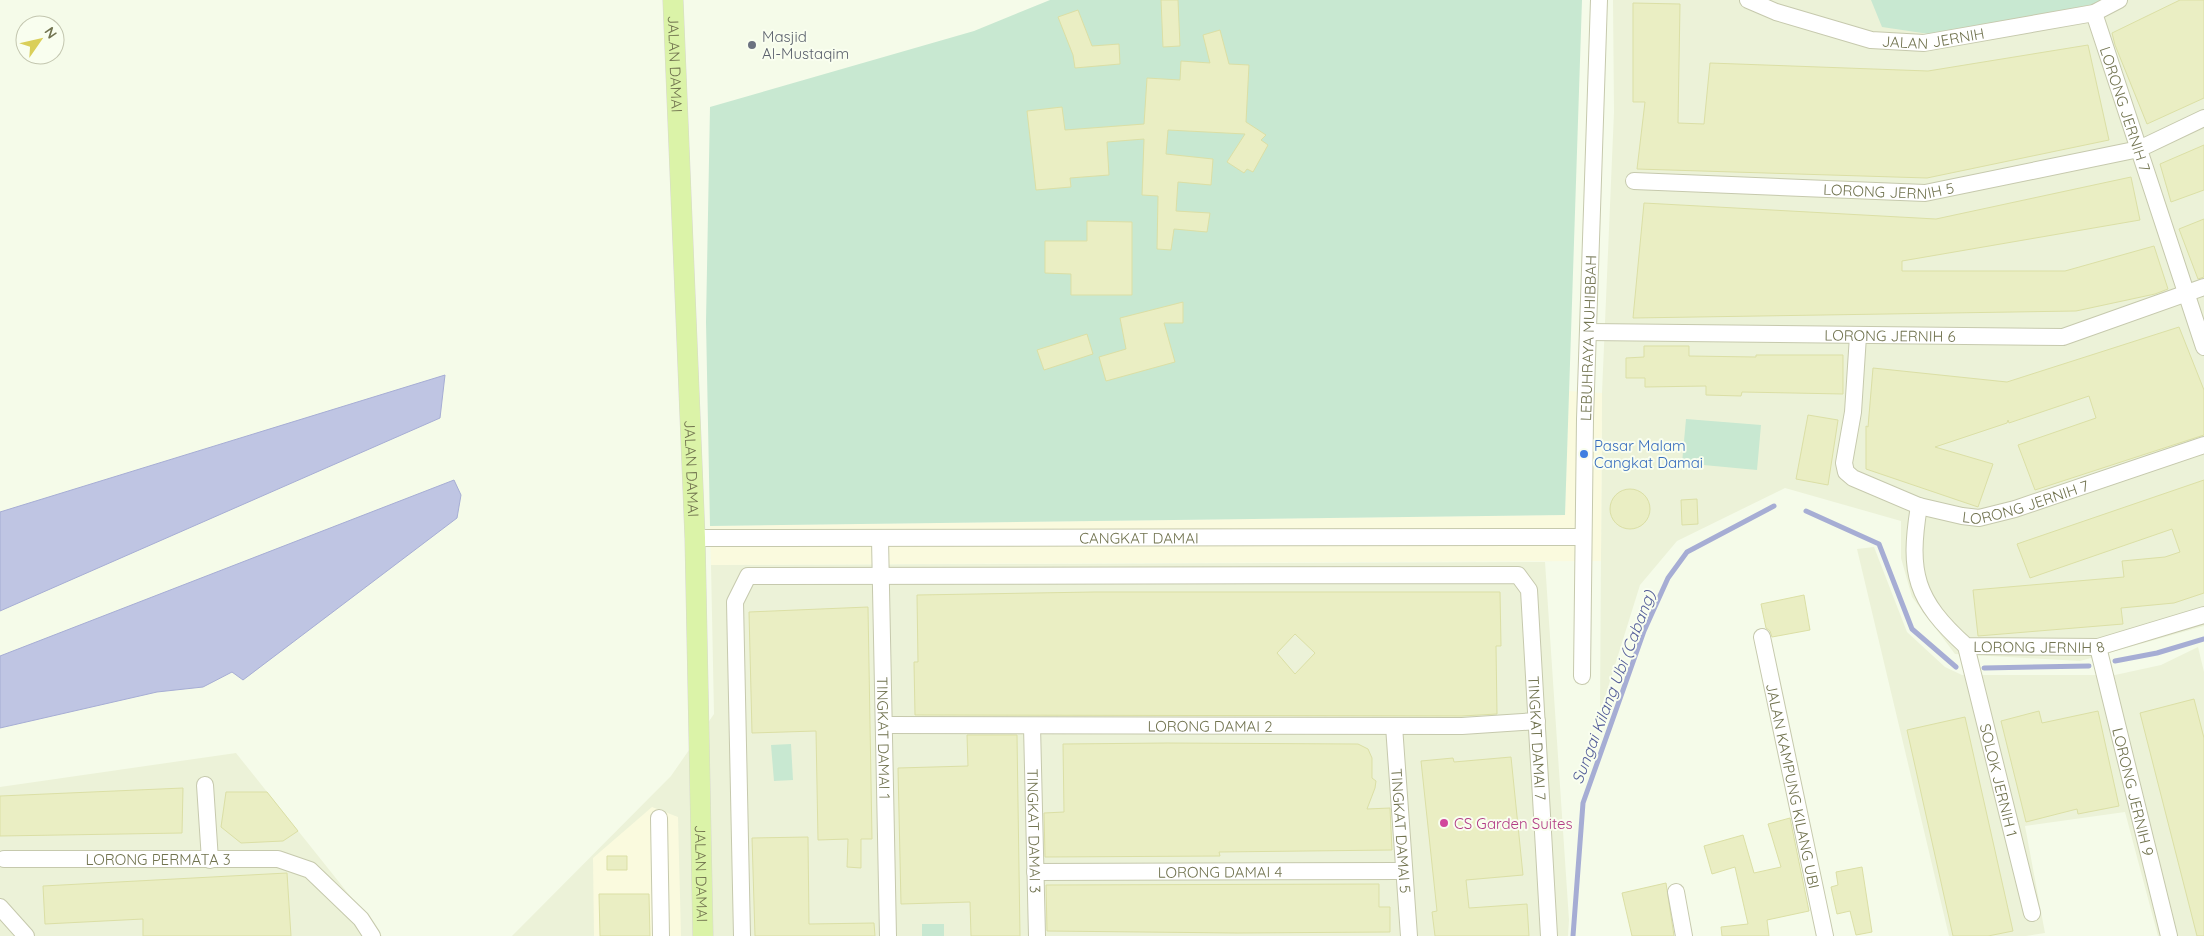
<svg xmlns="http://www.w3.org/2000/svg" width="2204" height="936" font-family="Quicksand,sans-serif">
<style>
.residential{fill:#ecf2d8}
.commercial{fill:#fafade}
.green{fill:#c8e8d1}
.water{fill:#bfc5e3;stroke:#a6add4}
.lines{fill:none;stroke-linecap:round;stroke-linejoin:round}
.stream{stroke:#a6add4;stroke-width:5}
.building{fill:#eaeec3;stroke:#dbdfa5;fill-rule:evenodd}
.minor-casing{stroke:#c6c9ad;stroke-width:18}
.major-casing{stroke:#d7d8ce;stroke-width:21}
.minor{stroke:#fff;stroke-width:16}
.major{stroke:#dbf3a8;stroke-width:20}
.worship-dot{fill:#6b7280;stroke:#f9feef;stroke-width:2}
.shop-dot{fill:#3f7fe0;stroke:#f9feef;stroke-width:2}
.hotel-dot{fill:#d1479c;stroke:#f9feef;stroke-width:2}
.labels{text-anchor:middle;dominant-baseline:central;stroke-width:4;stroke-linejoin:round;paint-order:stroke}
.street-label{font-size:15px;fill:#71734f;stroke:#f9feef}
.worship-label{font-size:15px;fill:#5b616d;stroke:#f9feef;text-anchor:start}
.shop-label{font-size:15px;fill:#366cbe;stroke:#f9feef;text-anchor:start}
.hotel-label{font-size:15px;fill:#b23c85;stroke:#f9feef;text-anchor:start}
.water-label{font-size:16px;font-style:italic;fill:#545e99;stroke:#f9feef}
</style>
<rect width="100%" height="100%" fill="#f5fbe9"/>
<path class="residential" d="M1613 0H2204V626L2080 661 1955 654 1912 597 1901 558V521L1785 488 1677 541 1640 585 1600 713 1602 393 1614 112Z
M1874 547 1907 632 1945 667 1962 675H2115L2161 665 2198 647 2204 672V936H2158L2125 812 2025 826 2045 933 2026 936H1949L1857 549Z
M1545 562 1569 920 1568 936H512L671 776 714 714 711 565Z
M236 753 382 936H0V787Z"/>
<path class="commercial" d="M1569 391 1602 393 1601 561 711 565 710 526 1565 515Z
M652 807 678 817 681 936H594L593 858Z"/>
<path class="green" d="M1050 0H1582L1565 515 710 526 706 322 710 107 974 31Z
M1871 0H2104L2096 4 1929 34 1882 27Z
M1686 419 1761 425 1757 470 1682 463Z
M791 744 793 780 774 781 771 745Z
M922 924H944V936H922Z"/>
<path class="water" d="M445 375 440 418 0 611V512Z
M454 480 461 495 457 518 243 680 232 672 203 687 157 692 0 728V656Z"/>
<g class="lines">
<path class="stream" d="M1806 511 1879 544 1912 629 1956 667
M2115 661 2157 653 2204 639
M1984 668 2089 666
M1573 936 1583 803 1644 631 1668 578 1687 552 1774 506"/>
</g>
<path class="building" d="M1161 0H1178L1180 46 1163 47Z
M2180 0H2204V98L2147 124 2115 45 2112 33Z
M1633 3 1680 4 1678 123 1704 124 1710 63 1928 71 2088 45 2109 140 1927 178 1637 169 1645 102H1633Z
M1078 10 1092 46 1119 44 1120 64 1075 68 1073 55 1058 17Z
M1220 30 1229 64 1249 65 1246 122 1266 135 1261 140 1268 145 1253 172 1247 169 1244 173 1227 162 1245 134 1168 130 1166 154 1213 159 1211 185 1178 182 1176 211 1210 213 1207 232 1174 229 1171 250 1157 249 1158 196 1142 195 1144 139 1107 142 1109 175 1070 178 1071 187 1036 190 1027 111 1062 107 1065 130 1144 124 1147 78 1180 80 1181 61 1210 63 1203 35Z
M2204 145V190L2171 202 2160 164Z
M2131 177 2140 220 1902 261V271H2065L2154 246 2168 289 2155 294 2076 311 1633 318 1644 203 1936 219Z
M2204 219V277L2198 279 2179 229Z
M1087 221 1132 222V295H1071V274L1045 273V241H1087Z
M1183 302V323H1164L1175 362 1106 381 1099 357 1126 349 1120 318Z
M2179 327 2204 390V435L2035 490 2018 445 2096 418 2089 396 2009 423 2008 420 2007 423 1935 447 1993 464 1978 507 1866 469V426L1868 427 1873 368 2007 382Z
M1087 334 1093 354 1044 370 1037 350Z
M1644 346H1689V356L1756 357V355H1843V394L1742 392 1741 396 1706 395V386L1645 387V378H1626V358L1644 357Z
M1808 415 1838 420 1828 485 1796 479Z
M2204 480V593L2174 603 2121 608 2123 624 1978 636 1973 590 2124 577 2122 561 2165 557 2180 552 2172 529 2030 578 2017 544Z
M1610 509a20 20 0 1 1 40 0a20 20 0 1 1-40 0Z
M1697 499 1698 524 1682 525 1681 500Z
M1094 592H1500L1501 646H1496L1497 714 1462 716 915 715 914 662H918L917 595ZM1295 634 1315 653 1295 674 1277 653Z
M1804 595 1810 630 1772 637 1770 631 1766 628 1761 604Z
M868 607 872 839H861V868L847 867 848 839 818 840 816 731 752 733 749 612Z
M2194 699 2204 738V936H2197L2140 713Z
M2039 711 2042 723 2098 711 2119 806 2078 814 2077 809 2026 822 2001 721Z
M1965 717 2013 931 1988 936H1953L1907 730Z
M967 735H1017L1020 936H971L970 902 901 904 898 768 968 766Z
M1167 743 1358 744 1368 749 1372 758V778L1376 781 1375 788 1367 809 1390 808 1392 850 1219 852 1220 856 1045 857 1044 813 1064 812 1063 744Z
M1511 757 1523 875 1466 880 1469 908 1527 904 1529 936H1435L1432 912 1437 911 1421 761 1453 758 1454 762Z
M183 788 182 833 0 836V796Z
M226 792H267L298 831 283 841 241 843 221 827Z
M1790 818 1809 911 1767 920 1769 936H1722L1721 927 1748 924 1735 867 1712 874 1704 846 1743 835 1754 873 1781 867 1768 824Z
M808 837 809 924 874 923 875 936H755L752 838Z
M607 856H627V870H607Z
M1862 867 1872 932 1856 935 1850 911 1837 914 1831 887 1838 885 1836 872Z
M287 873 291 936H143V919L45 924 43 886Z
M1666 883 1674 936H1632L1622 893Z
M1379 884V907H1390V932L1237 933 1047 931 1046 885Z
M599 894H649L650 936H600Z"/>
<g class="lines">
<g class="minor-casing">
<g id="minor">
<path id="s1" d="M1748 0 1776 12 1871 40 1924 43 2094 13 2119 0"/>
<path id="s2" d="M2094 13 2204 347"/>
<path id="s3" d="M1634 181 1925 193 2139 149 2204 118"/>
<path id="s4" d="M1588 332 2063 337 2204 287"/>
<path id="s5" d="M1858 336 1853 412 1844 463 1846 472 1853 478 1919 506 1962 516 1979 518 2015 509 2204 445"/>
<path id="s6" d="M1919 506C1908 573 1915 600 1966 646L2098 647 2204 615"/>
<path id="s7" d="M695 538 1583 537"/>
<path id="s8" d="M880 539 888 936"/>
<path id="s9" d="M1762 637 1825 936"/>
<path id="s10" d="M1966 646 2032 913"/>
<path id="s11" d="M2098 647 2169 936"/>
<path id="s12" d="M1582 676 1585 419 1599 0"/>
<path id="s13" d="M884 725 1462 726 1537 721"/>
<path id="s14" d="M1032 726 1037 936"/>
<path id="s15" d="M1394 726 1409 936"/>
<path d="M205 785 210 860"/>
<path d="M659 818 661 936"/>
<path id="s16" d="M4 859H278L310 870 361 919 372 936"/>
<path id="s17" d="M1035 872 1404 871"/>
<path d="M1676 892 1684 936"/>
<path d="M0 907 26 936"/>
<path id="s18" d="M742 936 735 602 748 576 1518 575 1529 590 1549 936"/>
</g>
</g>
<g class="major-casing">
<g id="major">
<path id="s19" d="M673 0 695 538 703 936"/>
</g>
</g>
<use href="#minor" class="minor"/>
<use href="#major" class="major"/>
</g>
<circle class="worship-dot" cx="752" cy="45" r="5"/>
<circle class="shop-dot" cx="1584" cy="454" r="5"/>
<circle class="hotel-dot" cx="1444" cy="823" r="5"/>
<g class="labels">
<g class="street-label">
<text stroke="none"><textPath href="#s1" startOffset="192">JALAN JERNIH</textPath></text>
<text stroke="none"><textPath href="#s19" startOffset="64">JALAN DAMAI</textPath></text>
<text stroke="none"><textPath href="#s2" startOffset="101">LORONG JERNIH 7</textPath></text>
<text stroke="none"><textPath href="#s3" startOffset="255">LORONG JERNIH 5</textPath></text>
<text stroke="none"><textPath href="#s4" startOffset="302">LORONG JERNIH 6</textPath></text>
<text stroke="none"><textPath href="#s12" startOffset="338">LEBUHRAYA MUHIBBAH</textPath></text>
<text stroke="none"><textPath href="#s19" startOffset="469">JALAN DAMAI</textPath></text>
<text stroke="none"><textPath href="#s5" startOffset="328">LORONG JERNIH 7</textPath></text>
<text stroke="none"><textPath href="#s7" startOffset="444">CANGKAT DAMAI</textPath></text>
<text stroke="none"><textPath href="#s6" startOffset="230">LORONG JERNIH 8</textPath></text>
<text stroke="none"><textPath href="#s13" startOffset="326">LORONG DAMAI 2</textPath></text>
<text stroke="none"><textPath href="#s8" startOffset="199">TINGKAT DAMAI 1</textPath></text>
<text stroke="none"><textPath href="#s18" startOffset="1300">TINGKAT DAMAI 7</textPath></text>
<text stroke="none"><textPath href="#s10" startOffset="138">SOLOK JERNIH 1</textPath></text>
<text stroke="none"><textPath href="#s9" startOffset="152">JALAN KAMPUNG KILANG UBI</textPath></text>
<text stroke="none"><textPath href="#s11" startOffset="149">LORONG JERNIH 9</textPath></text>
<text stroke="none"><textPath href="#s14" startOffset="105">TINGKAT DAMAI 3</textPath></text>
<text stroke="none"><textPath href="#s15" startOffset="105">TINGKAT DAMAI 5</textPath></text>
<text stroke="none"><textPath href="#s16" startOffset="154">LORONG PERMATA 3</textPath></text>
<text stroke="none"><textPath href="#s17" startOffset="185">LORONG DAMAI 4</textPath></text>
<text stroke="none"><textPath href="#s19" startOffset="874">JALAN DAMAI</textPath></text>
</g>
<g class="worship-label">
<text x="762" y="36">Masjid<tspan x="762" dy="17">Al-Mustaqim</tspan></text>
</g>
<g class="shop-label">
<text x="1594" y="445">Pasar Malam<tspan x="1594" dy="17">Cangkat Damai</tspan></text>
</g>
<g class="hotel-label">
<text x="1454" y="823">CS Garden Suites</text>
</g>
<g class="water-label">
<text transform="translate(1613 687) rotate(-69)">Sungai Kilang Ubi (Cabang)</text>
</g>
</g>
<g transform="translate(40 40) rotate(56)"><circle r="24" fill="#f9feef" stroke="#c3c6af"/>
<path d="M0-4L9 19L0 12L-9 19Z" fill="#dacf59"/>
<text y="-8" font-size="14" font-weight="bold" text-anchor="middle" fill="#71734f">N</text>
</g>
</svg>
